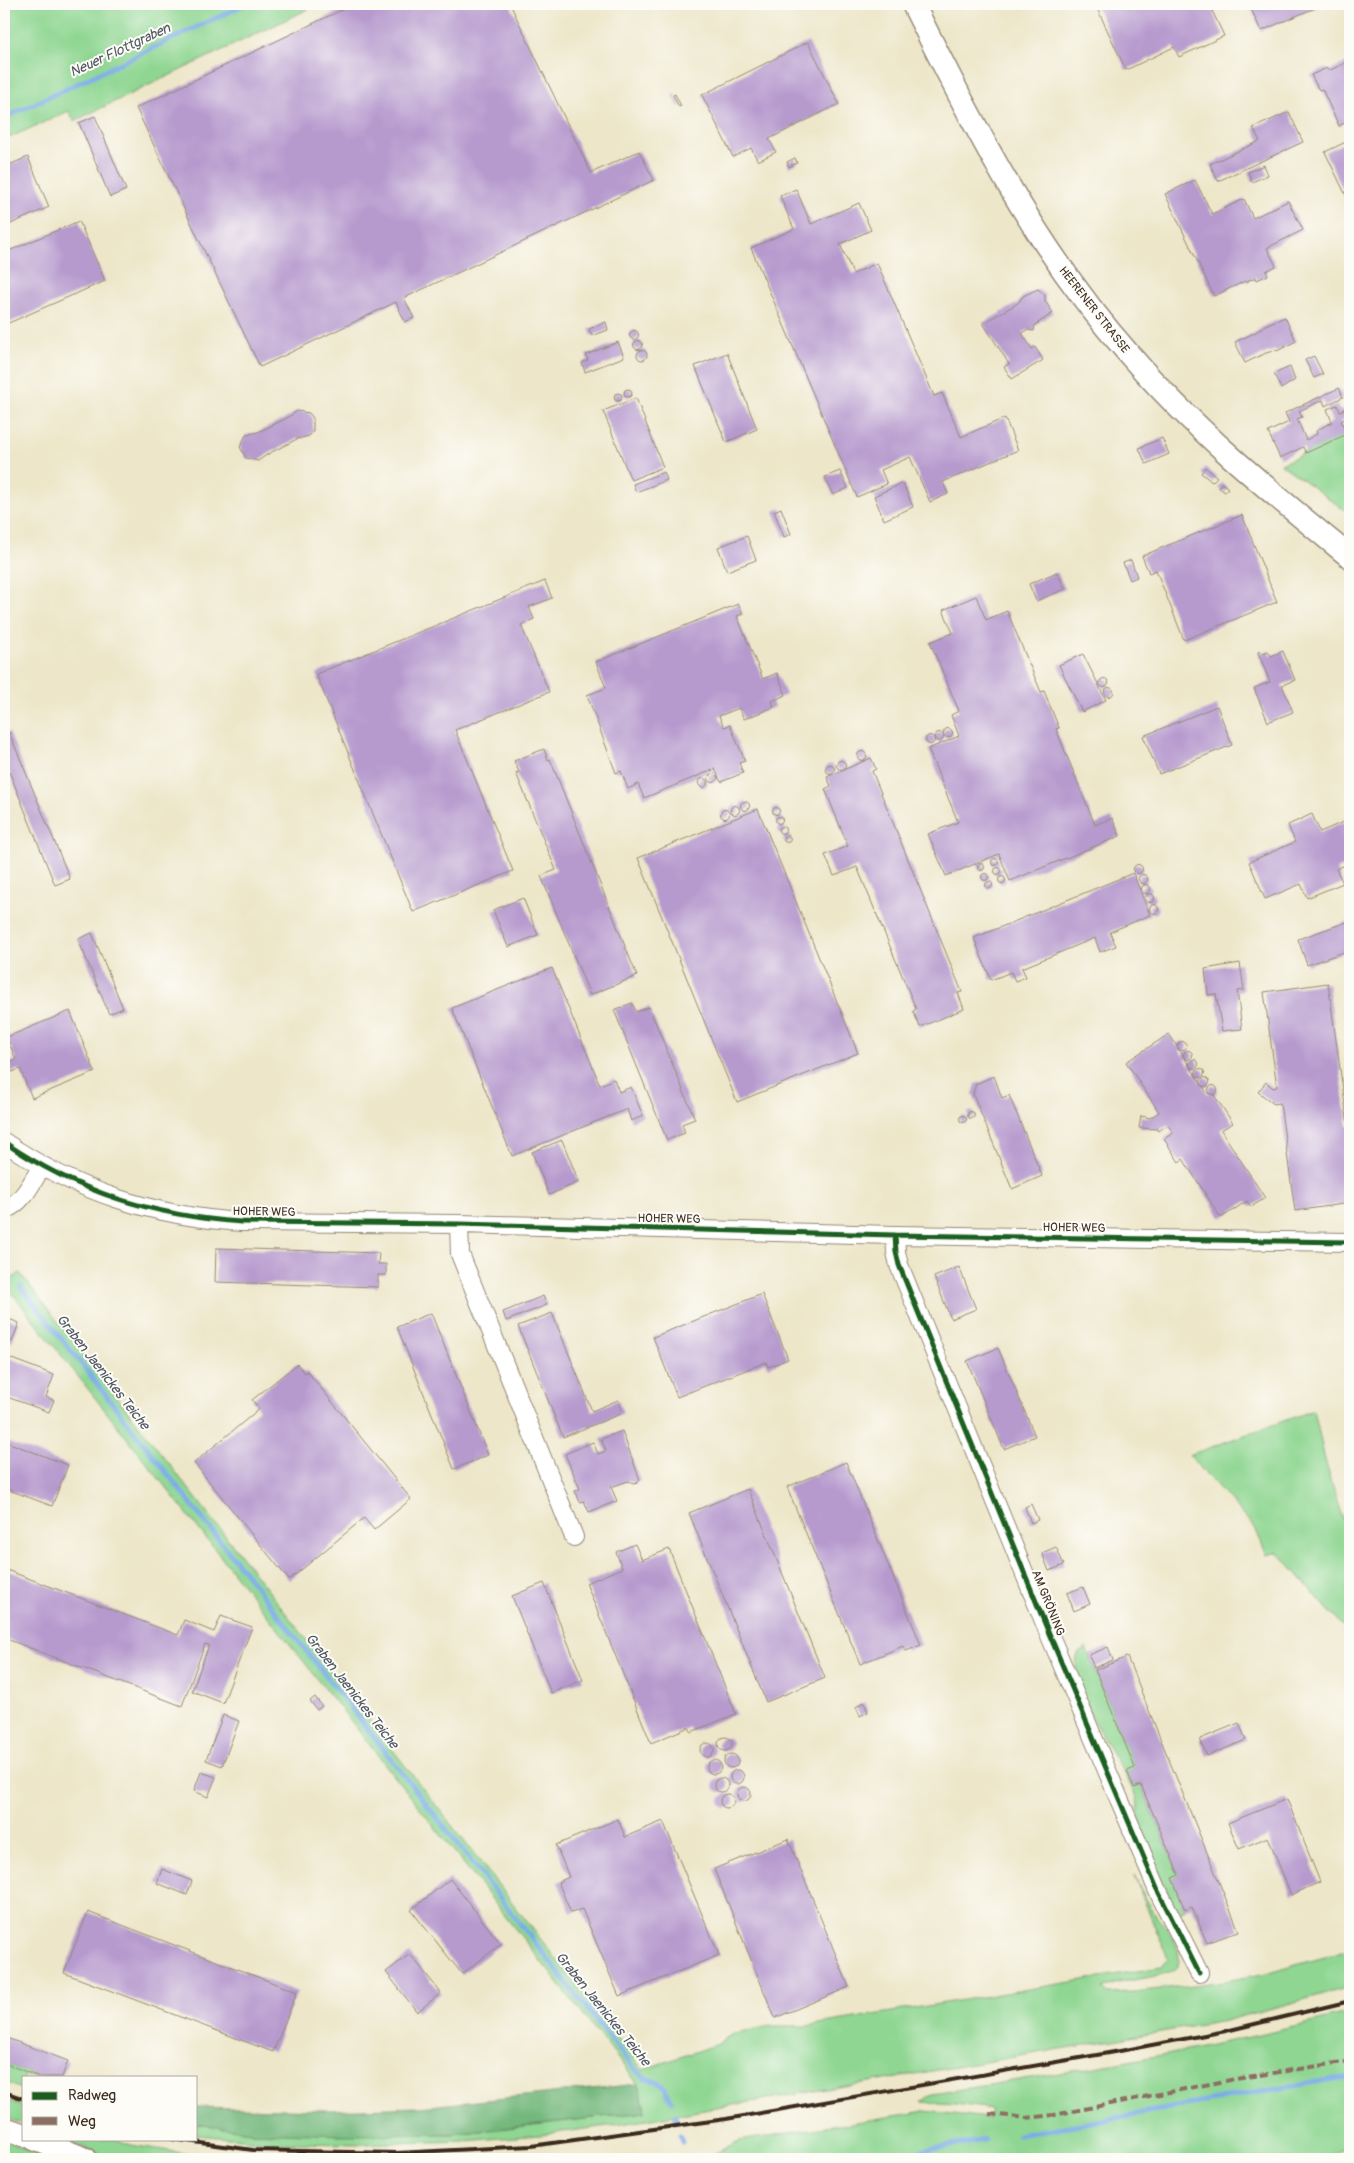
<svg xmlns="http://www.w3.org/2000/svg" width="1354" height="2163" font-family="Pangolin,sans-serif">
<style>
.green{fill:#8ed691;stroke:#648058}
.forest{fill:#72b77b;stroke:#56704c}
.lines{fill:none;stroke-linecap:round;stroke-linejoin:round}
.stream{stroke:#7aace5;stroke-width:5}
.building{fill:#b69ace}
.minor-casing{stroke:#948874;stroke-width:20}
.major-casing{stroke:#948874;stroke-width:25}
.minor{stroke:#fff;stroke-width:18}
.major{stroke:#fff;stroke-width:22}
.rail{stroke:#3b2a1e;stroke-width:4}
.quiet{stroke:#8d6e63;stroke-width:4;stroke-dasharray:8 4;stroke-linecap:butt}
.cycleway-casing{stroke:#fdfcf7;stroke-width:8}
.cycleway{stroke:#1b5e20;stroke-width:5}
.labels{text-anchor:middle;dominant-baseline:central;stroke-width:4;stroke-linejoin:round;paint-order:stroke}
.street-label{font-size:12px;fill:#3b2a1e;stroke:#fdfcf7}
.water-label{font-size:14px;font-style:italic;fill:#515864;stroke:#fdfcf7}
</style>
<rect width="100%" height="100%" fill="#fdfcf7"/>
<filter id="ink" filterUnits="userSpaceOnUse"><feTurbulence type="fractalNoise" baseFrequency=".02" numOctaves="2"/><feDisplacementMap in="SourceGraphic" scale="10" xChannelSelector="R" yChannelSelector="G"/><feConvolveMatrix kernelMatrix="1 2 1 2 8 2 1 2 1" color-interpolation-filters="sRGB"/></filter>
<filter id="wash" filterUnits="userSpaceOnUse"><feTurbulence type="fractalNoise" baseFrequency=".0096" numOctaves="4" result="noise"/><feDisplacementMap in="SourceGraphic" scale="20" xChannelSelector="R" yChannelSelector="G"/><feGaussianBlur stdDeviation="1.12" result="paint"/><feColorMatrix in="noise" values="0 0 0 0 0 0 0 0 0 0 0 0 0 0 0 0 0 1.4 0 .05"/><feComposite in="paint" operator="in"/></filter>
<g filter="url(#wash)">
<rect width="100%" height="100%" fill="#ede6c9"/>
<path class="green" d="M4 4H319L74 121 69 111 4 140Z
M1350 432V514L1281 464Z
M20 1273 643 2070 720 2043 735 2033 771 2026H807L1161 1967 1168 1958 1134 1876C1141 1889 1148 1904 1157 1916 1166 1927 1180 1945 1179 1960 1179 1970 1167 1973 1159 1975 1141 1980 1120 1980 1103 1989L1107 1993 1135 1992 1226 1981 1271 1972 1350 1950V1987L1225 2021 622 2124 540 2135 464 2141 362 2144 282 2143 196 2135V2124L251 2132 454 2134 645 2112 644 2103 638 2084 5 1284Z
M1314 1410 1325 1460 1340 1511 1350 1536V1635L1278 1552 1267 1555 1255 1528 1189 1455Z
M1086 1648 1135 1768 1127 1771 1134 1787 1141 1785 1179 1875 1172 1878 1185 1910 1180 1914C1169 1903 1145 1841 1140 1823 1138 1816 1139 1808 1137 1800 1124 1764 1064 1691 1078 1654Z
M1350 2013V2146L1318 2159H704L739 2141 925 2111 989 2118 992 2109 956 2104 921 2102 933 2094C1073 2071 1213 2049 1350 2013Z
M4 2063 39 2077H24V2090L4 2082Z
M4 2099 24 2107V2125L4 2117Z
M61 2139H115L131 2145 221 2159H113Z
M4 2140 50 2158V2159H20L4 2153Z"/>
<path class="forest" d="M638 2084 644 2103 645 2112 454 2134 342 2135 251 2132 196 2124V2107L326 2110 420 2107Z"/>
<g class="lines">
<path class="stream" d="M4 118 246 4
M21 1287 631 2065 645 2078 655 2080 664 2087 672 2101
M675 2116 677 2121
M680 2135 682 2142
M1018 2135 1350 2076
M875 2159 985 2140"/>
</g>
<g id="blocks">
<path class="building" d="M354 4H510L591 173 639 151 654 180 404 298 414 318 405 322 396 302 260 367 136 108Z
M1095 4H1209L1224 36 1179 57 1174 47 1126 70Z
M1249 4H1324L1261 31Z
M808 42 839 104 769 139 776 152 758 161 751 148 733 157 702 95Z
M1350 61V120L1339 126 1322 89 1319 90 1311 75 1327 68 1328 71Z
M675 94 681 106 679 107 673 95Z
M1289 112 1303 142 1218 181 1210 164 1260 141 1253 128Z
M95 116 126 190 110 197 79 123Z
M1350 140V204L1325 152Z
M28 157 49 207 4 227V167Z
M795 158 797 163 789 167 787 162Z
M1264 165 1268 175 1252 182 1248 172Z
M1195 180 1212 214 1244 199 1253 218 1288 201 1303 230 1267 248 1276 266 1266 271 1268 275 1257 280 1255 276 1254 279 1248 280V282L1245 281 1214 296 1165 194Z
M796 189 811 224 859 203 871 230 840 244 853 274 877 263 934 396 942 393 961 437 1005 418 1018 450 943 482 948 494 930 502 910 457 881 470 887 484 857 497 751 248 794 229 780 196Z
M79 221 105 281 4 325V253Z
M1038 289 1045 295V301L1053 313 1035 325 1034 331 1028 330 1022 333 1032 349 1035 347 1043 360 1012 379 1004 367 1009 364 983 323 1018 303 1023 296Z
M1285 317 1296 341 1277 351 1276 350 1266 353 1245 363 1235 342 1256 332 1265 325Z
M606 322 608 330 592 336 589 329Z
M629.5 335a4.5 4.5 0 1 1 9 0a4.5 4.5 0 1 1-9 0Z
M633.5 345a4.5 4.5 0 1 1 9 0a4.5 4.5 0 1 1-9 0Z
M618 342 624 357 585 372 582 363 588 360 586 355Z
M637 355a5 5 0 1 1 10 0a5 5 0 1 1-10 0Z
M727 353 757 429 726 442 695 366Z
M1314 356 1323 374 1314 378 1305 360Z
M1290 367 1295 380 1281 389 1274 374Z
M1339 388 1343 397 1325 406 1323 400 1299 411 1302 417 1297 419 1306 440 1317 434 1316 431 1332 422 1327 409 1337 405 1340 411 1350 407V416L1341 421 1347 434 1306 453 1303 447 1280 458 1268 432 1289 422 1285 413Z
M624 393a4 4 0 1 1 8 0a4 4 0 1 1-8 0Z
M614 397a4 4 0 1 1 8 0a4 4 0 1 1-8 0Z
M636 398 663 467 631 480 603 411Z
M297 411 309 413 313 418V431L309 436 297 439 268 454 258 461 246 458 240 447 246 435 258 432 287 418Z
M1162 438 1169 454 1146 464 1139 448Z
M1205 467 1217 477 1212 482 1201 473Z
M840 471 848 488 833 495 825 477Z
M664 472 667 480 636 492 633 484Z
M903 483 913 507 884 520 874 496Z
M1222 483 1228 488 1225 492 1218 487Z
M781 508 791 534 784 537 774 511Z
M1242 515 1277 602 1184 640 1156 570 1149 573 1142 556Z
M747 536 756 560 727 571 718 547Z
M1131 560 1137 577 1130 580 1123 563Z
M1057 572 1065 589 1036 601 1029 584Z
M545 581 552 598 529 607 534 619 521 625 549 692 455 730 513 871 413 912 316 674Z
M976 596 986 620 1007 611 1041 692 1044 691 1059 728 1056 729 1095 825 1112 818 1120 836 1010 881 999 854 946 876 928 834 958 822 928 749 959 736 951 715 959 711 930 642 953 633 943 610Z
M738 604 743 614 737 616 763 679 777 673 786 695 772 701 774 707 744 719 739 708 719 716 724 727 730 725 745 761 739 763 743 773 721 782 715 769 644 798 638 784 628 789 621 771 616 773 587 695 606 688 596 662Z
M1260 651 1262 654 1268 651 1271 656 1283 651 1295 680 1282 685 1293 712 1268 722 1254 688 1270 682 1258 652Z
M1083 654 1106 700 1082 712 1059 665Z
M1099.5 683a4.5 4.5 0 1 1 9 0a4.5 4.5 0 1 1-9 0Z
M1104.5 692a4.5 4.5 0 1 1 9 0a4.5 4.5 0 1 1-9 0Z
M1217 706 1232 745 1159 774 1143 736Z
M943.5 733a4.5 4.5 0 1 1 9 0a4.5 4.5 0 1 1-9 0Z
M9 732 70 879 55 885 4 759V734Z
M934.5 737a4.5 4.5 0 1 1 9 0a4.5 4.5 0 1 1-9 0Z
M925.5 740a4.5 4.5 0 1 1 9 0a4.5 4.5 0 1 1-9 0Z
M544 749 548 760 550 759 637 976 590 995 541 876 556 870 516 773 519 772 514 761Z
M857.5 756a4.5 4.5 0 1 1 9 0a4.5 4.5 0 1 1-9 0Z
M871 758 876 769 872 771 962 992 958 993 964 1009 920 1027 913 1011 916 1009 857 867 834 876 825 855 848 846 825 789 831 786 827 777Z
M836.5 765a4.5 4.5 0 1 1 9 0a4.5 4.5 0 1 1-9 0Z
M825.5 769a4.5 4.5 0 1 1 9 0a4.5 4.5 0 1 1-9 0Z
M708.5 778a4.5 4.5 0 1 1 9 0a4.5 4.5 0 1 1-9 0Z
M698.5 783a4.5 4.5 0 1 1 9 0a4.5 4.5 0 1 1-9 0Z
M740.5 806a4.5 4.5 0 1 1 9 0a4.5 4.5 0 1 1-9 0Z
M730.5 810a4.5 4.5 0 1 1 9 0a4.5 4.5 0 1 1-9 0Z
M772.5 811a3.5 3.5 0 1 1 7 0a3.5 3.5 0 1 1-7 0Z
M758 809 858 1053 737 1102 638 858Z
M720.5 814a4.5 4.5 0 1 1 9 0a4.5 4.5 0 1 1-9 0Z
M1312 814 1320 832 1350 819V863L1336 869 1343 883 1307 898 1301 884 1265 899 1249 862 1295 842 1288 825Z
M775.5 820a3.5 3.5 0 1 1 7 0a3.5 3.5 0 1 1-7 0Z
M778.5 830a3.5 3.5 0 1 1 7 0a3.5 3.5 0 1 1-7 0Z
M783.5 839a3.5 3.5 0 1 1 7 0a3.5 3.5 0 1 1-7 0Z
M991.5 862a3.5 3.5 0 1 1 7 0a3.5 3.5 0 1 1-7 0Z
M977.5 867a3.5 3.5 0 1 1 7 0a3.5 3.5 0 1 1-7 0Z
M1133.5 869a4.5 4.5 0 1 1 9 0a4.5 4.5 0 1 1-9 0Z
M994.5 871a3.5 3.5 0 1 1 7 0a3.5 3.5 0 1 1-7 0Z
M1133 873 1150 915 1110 932 1116 946 1100 952 1095 938 1022 968 1026 977 1015 981 1011 972 991 980 974 938Z
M981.5 877a3.5 3.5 0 1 1 7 0a3.5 3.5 0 1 1-7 0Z
M1138.5 879a4.5 4.5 0 1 1 9 0a4.5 4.5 0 1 1-9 0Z
M998.5 880a3.5 3.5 0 1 1 7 0a3.5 3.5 0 1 1-7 0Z
M985.5 885a3.5 3.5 0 1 1 7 0a3.5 3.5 0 1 1-7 0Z
M1141.5 889a4.5 4.5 0 1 1 9 0a4.5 4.5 0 1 1-9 0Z
M1145.5 898a4.5 4.5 0 1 1 9 0a4.5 4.5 0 1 1-9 0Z
M523 898 538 935 508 947 493 910Z
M1149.5 909a4.5 4.5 0 1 1 9 0a4.5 4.5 0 1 1-9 0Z
M1350 921V950L1307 965 1298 939Z
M92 933 123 1008 109 1014 78 939Z
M1240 963 1244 990 1237 991 1242 1029 1222 1031 1216 994 1208 995 1205 969Z
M552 968 600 1085 614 1079 619 1092 631 1087 643 1116 631 1121 627 1109 512 1156 452 1008Z
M1328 983 1348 1126H1350V1203L1295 1211 1280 1103 1274 1104 1258 1092 1266 1082 1273 1088 1277 1087 1264 992Z
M632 1003 636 1012 649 1007 695 1119 682 1124 685 1133 667 1140 614 1010Z
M70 1011 95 1072 32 1098 20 1069 12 1072 8 1063 16 1060 7 1037Z
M1169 1034 1207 1093 1214 1095 1233 1123 1221 1130 1265 1198 1251 1207 1247 1201 1221 1218 1183 1159 1179 1162 1164 1139 1173 1133 1168 1125 1158 1131 1157 1129 1139 1128 1141 1116 1150 1118 1159 1112 1126 1062Z
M1177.5 1046a4.5 4.5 0 1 1 9 0a4.5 4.5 0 1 1-9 0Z
M1183.5 1055a4.5 4.5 0 1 1 9 0a4.5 4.5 0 1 1-9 0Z
M1189.5 1064a4.5 4.5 0 1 1 9 0a4.5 4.5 0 1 1-9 0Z
M1195.5 1073a4.5 4.5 0 1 1 9 0a4.5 4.5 0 1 1-9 0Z
M994 1076 1002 1098 1009 1095 1042 1176 1012 1189 973 1094 976 1084Z
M1200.5 1082a4.5 4.5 0 1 1 9 0a4.5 4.5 0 1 1-9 0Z
M1208.5 1090a4.5 4.5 0 1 1 9 0a4.5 4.5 0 1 1-9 0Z
M967.5 1115a3.5 3.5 0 1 1 7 0a3.5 3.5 0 1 1-7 0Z
M959.5 1119a3.5 3.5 0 1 1 7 0a3.5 3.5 0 1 1-7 0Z
M562 1140 579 1182 549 1195 532 1152Z
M216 1248 379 1253 378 1264H386V1275H378V1287L215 1282Z
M959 1267 976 1309 951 1319 934 1277Z
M1350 1278V1292H1349L1346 1279Z
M762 1294 788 1359 768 1367 766 1362 677 1397 653 1337Z
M543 1296 547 1305 506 1321 503 1312Z
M431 1313 488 1455 454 1469 397 1327Z
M552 1313 592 1411 618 1400 623 1413 563 1437 518 1326Z
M4 1317 19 1323 12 1342 4 1340Z
M998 1348 1035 1436 1004 1449 967 1361Z
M4 1356 54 1375 46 1397 54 1400 49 1412 4 1396Z
M297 1364 305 1373 307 1371 411 1499 374 1530 364 1518 289 1580 194 1463 259 1409 252 1400Z
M622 1431 640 1480 636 1484 628 1481 611 1487 617 1501 589 1512 584 1501 580 1502 575 1491 580 1489 565 1454 593 1442 598 1454 606 1451 601 1439Z
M4 1441 68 1465 52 1506 4 1488Z
M846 1462 921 1645 906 1651 903 1646 860 1664 787 1487Z
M748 1489 825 1678 766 1702 689 1513Z
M1031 1504 1038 1520 1031 1523 1025 1507Z
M635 1544 642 1560 669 1549 736 1714 691 1732 689 1727 651 1743 586 1583 622 1568 616 1552Z
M1056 1547 1064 1565 1049 1571 1042 1553Z
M4 1569 178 1635 184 1620 214 1632 221 1616 252 1627 223 1703 192 1691 209 1645 205 1644 182 1706 4 1638Z
M544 1583 583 1680 551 1693 512 1596Z
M1083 1587 1090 1604 1074 1611 1067 1593Z
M1108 1647 1113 1660 1094 1668 1089 1655Z
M1127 1657 1239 1931 1207 1943 1192 1907 1185 1910 1172 1878 1179 1875 1141 1785 1134 1788 1127 1771 1135 1768 1095 1670Z
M315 1697 322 1706 317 1710 310 1701Z
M864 1702 868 1712 860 1716 856 1707Z
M223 1715 239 1721 222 1766 206 1760Z
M1239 1723 1246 1740 1207 1756 1200 1739Z
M718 1744a7 7 0 1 1 14 0a7 7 0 1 1-14 0Z
M700 1750a7 7 0 1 1 14 0a7 7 0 1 1-14 0Z
M724 1761a7 7 0 1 1 14 0a7 7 0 1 1-14 0Z
M707 1767a7 7 0 1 1 14 0a7 7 0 1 1-14 0Z
M730 1777a7 7 0 1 1 14 0a7 7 0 1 1-14 0Z
M201 1772 216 1777 208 1797 194 1791Z
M714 1785a7 7 0 1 1 14 0a7 7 0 1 1-14 0Z
M737 1794a7 7 0 1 1 14 0a7 7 0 1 1-14 0Z
M720 1801a7 7 0 1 1 14 0a7 7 0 1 1-14 0Z
M1287 1799 1320 1882 1291 1895 1268 1837 1239 1849 1228 1823Z
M618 1819 625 1837 663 1821 719 1955 619 1996 582 1909 571 1913 558 1882 569 1877 556 1845Z
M788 1839 849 1987 775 2018 714 1869Z
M162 1869 192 1881 187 1895 157 1883Z
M450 1879 501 1944 462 1974 411 1910Z
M88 1912 297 1992 273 2052 64 1973Z
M410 1954 441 1993 417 2012 386 1972Z
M4 2037 68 2061 62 2077H39L4 2063Z"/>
</g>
</g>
<g filter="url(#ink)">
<use href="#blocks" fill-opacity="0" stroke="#948874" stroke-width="1"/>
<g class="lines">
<g class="minor-casing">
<path id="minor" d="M4 1142C77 1192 153 1216 241 1222L459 1224 895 1235 1350 1242
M4 1210C23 1203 32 1182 42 1166
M459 1224 460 1254 574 1537
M895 1235 896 1252 899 1265 1048 1631 1158 1891 1199 1973"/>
</g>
<g class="major-casing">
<path id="major" d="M913 4C974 127 1036 249 1128 353 1194 430 1272 493 1350 557
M4 2128 24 2135
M34 2139 86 2159"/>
</g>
<use href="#minor" class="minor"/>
<use href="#major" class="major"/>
<path class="rail" d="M4 2092 24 2099
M172 2139 253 2150 397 2153 531 2146 726 2119 1120 2051 1226 2031 1350 2001"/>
<path class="quiet" d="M989 2114 1027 2118 1054 2115 1235 2079 1350 2061
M78 2159 81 2157"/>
<g class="cycleway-casing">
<path id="cycleway" d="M4 1142C77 1192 153 1216 241 1222L459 1224 895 1235 1350 1242
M895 1235 896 1252 899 1265 1048 1631 1158 1891 1199 1973"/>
</g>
<use href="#cycleway" class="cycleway"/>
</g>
</g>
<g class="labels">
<g class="street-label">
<text transform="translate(1094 310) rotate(52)">HEERENER STRASSE</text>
<text transform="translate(264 1212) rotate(1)">HOHER WEG</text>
<text transform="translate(669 1219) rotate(1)">HOHER WEG</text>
<text transform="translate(1074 1228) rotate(1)">HOHER WEG</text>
<text transform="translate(1048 1603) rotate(68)">AM GRÖNING</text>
</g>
<g class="water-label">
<text transform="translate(120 50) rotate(-25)">Neuer Flottgraben</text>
<text transform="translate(103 1372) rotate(52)">Graben Jaenickes Teiche</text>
<text transform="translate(352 1691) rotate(52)">Graben Jaenickes Teiche</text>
<text transform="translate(603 2009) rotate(51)">Graben Jaenickes Teiche</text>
</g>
</g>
<rect width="1354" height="2163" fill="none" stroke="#fdfcf7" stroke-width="20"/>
<rect x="22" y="2076" width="175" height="65" fill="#fdfcf7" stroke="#afa8a0"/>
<rect x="32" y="2092" width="25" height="8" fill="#1b5e20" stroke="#afa8a0"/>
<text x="68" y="2100" font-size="15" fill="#3b2a1e">Radweg</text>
<rect x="32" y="2117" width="25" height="8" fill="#8d6e63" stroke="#afa8a0"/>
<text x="68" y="2126" font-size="15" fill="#3b2a1e">Weg</text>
</svg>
